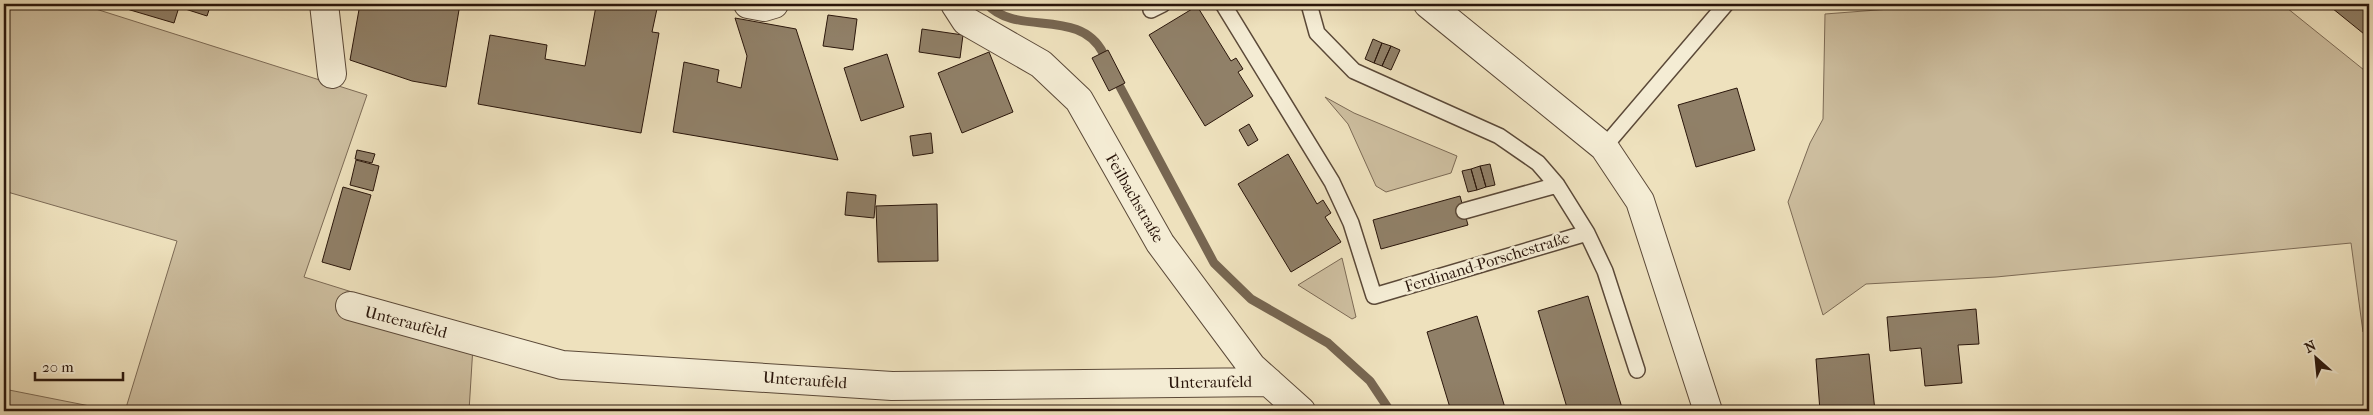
<svg xmlns="http://www.w3.org/2000/svg" width="2373" height="415" font-family="'IM FELL French Canon',serif">
<style>
.green{fill:#cdbe9f;stroke:#7c6a55}
.lines{fill:none;stroke-linecap:round;stroke-linejoin:round}
.stream{stroke:#776651;stroke-width:9}
.building{fill:#908068;stroke:#2a160b}
.lane-casing{stroke:#5b4938;stroke-width:18}
.street-casing{stroke:#5b4938;stroke-width:30}
.lane{stroke:#f4ecd4;stroke-width:15}
.street{stroke:#f4ecd4;stroke-width:28}
.labels{text-anchor:middle;dominant-baseline:central;stroke-width:5;stroke-linejoin:round;paint-order:stroke}
.street-label{font-size:16px;fill:#2a160b;stroke:#f4ecd4}
</style>
<rect width="100%" height="100%" fill="#eee1bd"/>
<filter id="stains"><feTurbulence type="fractalNoise" baseFrequency=".004" numOctaves="4"/><feColorMatrix values="0 0 0 0 .2 0 0 0 0 .09 0 0 0 0 .02 0 0 0 .5 -.17"/></filter>
<radialGradient id="worn" r=".72"><stop offset=".6" stop-color="#630" stop-opacity="0"/><stop offset="1" stop-color="#630" stop-opacity=".3"/></radialGradient>
<path class="green" d="M4 4H80L367 95 304 277 474 330 469 411H125L177 241 4 191Z
M1955 4H2282L2369 74V332H2363L2351 243 1996 277 1866 284 1823 315 1788 202 1810 143 1823 119 1825 14Z
M1325 97 1354 113 1457 156 1451 173 1386 192 1376 186 1348 124Z
M1342 258 1356 317 1352 319 1298 285Z
M4 389 115 411H4Z"/>
<g class="lines">
<path class="stream" d="M987 4C1016 37 1080 7 1103 53
M1119 85 1214 263 1251 299 1328 343 1370 381 1390 411"/>
</g>
<path class="building" d="M110 4H211L207 16 179 7 174 23Z
M360 4H460L446 87 412 81 350 60Z
M601 4H658L652 32 659 33 641 133 478 104 490 35 547 45 545 59 585 66 596 6 600 7Z
M2327 4H2369V38Z
M1197 6 1231 61 1236 58 1243 69 1238 72 1253 96 1205 126 1149 35Z
M828 15 857 19 853 50 823 46Z
M735 18 796 29 838 160 673 132 684 62 719 70 717 82 741 88 747 56Z
M922 29 963 35 960 58 919 52Z
M1373 39 1382 43 1374 63 1365 59Z
M1382 43 1391 46 1382 66 1374 63Z
M1391 46 1400 50 1391 70 1382 66Z
M1108 50 1125 83 1109 91 1092 58Z
M989 52 1013 112 962 133 938 73Z
M887 54 904 107 861 121 844 68Z
M1737 88 1755 150 1696 167 1678 105Z
M1249 124 1258 140 1248 146 1239 130Z
M931 133 933 153 913 156 910 136Z
M357 150 375 154 372 163 355 159Z
M1288 154 1317 204 1323 200 1331 213 1325 217 1341 242 1291 272 1238 184Z
M356 160 379 166 373 191 350 185Z
M1490 164 1495 185 1486 187 1480 166Z
M1480 166 1486 187 1477 190 1471 169Z
M1471 169 1477 190 1468 192 1462 171Z
M343 187 371 195 350 270 322 262Z
M847 192 876 195 874 218 845 215Z
M1460 196 1468 225 1381 249 1373 220Z
M937 204 938 261 878 262 876 206Z
M1588 296 1623 411H1568L1538 311Z
M1976 309 1979 344 1958 345 1962 383 1925 386 1921 348 1890 351 1887 317Z
M1477 316 1506 411H1451L1427 332Z
M1869 354 1875 411H1820L1816 359Z
M2366 395H2369V411H2366Z
M1763 407H1780V411H1764Z"/>
<g class="lines">
<g class="lane-casing">
<path id="lane" d="M1223 4 1332 182 1351 223 1374 296 1587 233 1557 185 1538 163 1499 136 1354 71 1317 33 1309 4
M1151 10 1163 4
M1604 147 1726 4
M1464 211 1557 185
M1587 233 1605 271 1637 370"/>
</g>
<g class="street-casing">
<path id="street" d="M324 4 332 74
M748 4 764 7 774 4
M955 4 966 21 1041 64 1079 100 1160 243 1252 367 1301 411
M1428 4 1604 147 1640 201 1708 411
M350 306 562 365 892 386 1269 382"/>
</g>
<use href="#lane" class="lane"/>
<use href="#street" class="street"/>
</g>
<g class="labels">
<g class="street-label">
<text transform="translate(1135 198) rotate(60)">Feilbachstraße</text>
<text transform="translate(1487 262) rotate(-17)">Ferdinand-Porschestraße</text>
<text transform="translate(406 322) rotate(15)">Unteraufeld</text>
<text transform="translate(805 380) rotate(4)">Unteraufeld</text>
<text transform="translate(1210 382) rotate(-1)">Unteraufeld</text>
</g>
</g>
<rect width="2373" height="415" fill="none" stroke="#eee1bd" stroke-width="20"/>
<rect x="5" y="5" width="2363" height="405" fill="none" stroke="#2a160b" stroke-width="2.5"/>
<rect x="10" y="10" width="2353" height="395" fill="none" stroke="#2a160b"/>
<g transform="translate(2316 358) rotate(333)" stroke="#f4ecd4" stroke-width="4" paint-order="stroke">
<path d="M0-4L9 19L0 12L-9 19Z" fill="#2a160b"/>
<text y="-8" font-size="14" font-weight="bold" text-anchor="middle" fill="#2a160b">N</text>
</g>
<path d="M35 372v8h88v-8" fill="none" stroke="#2a160b" stroke-width="2.5"/>
<text x="42" y="372" font-size="15" fill="#2a160b" stroke="#f4ecd4" stroke-width="4" paint-order="stroke">20 m</text>
<rect width="100%" height="100%" filter="url(#stains)"/>
<rect width="100%" height="100%" fill="url(#worn)"/>
</svg>
